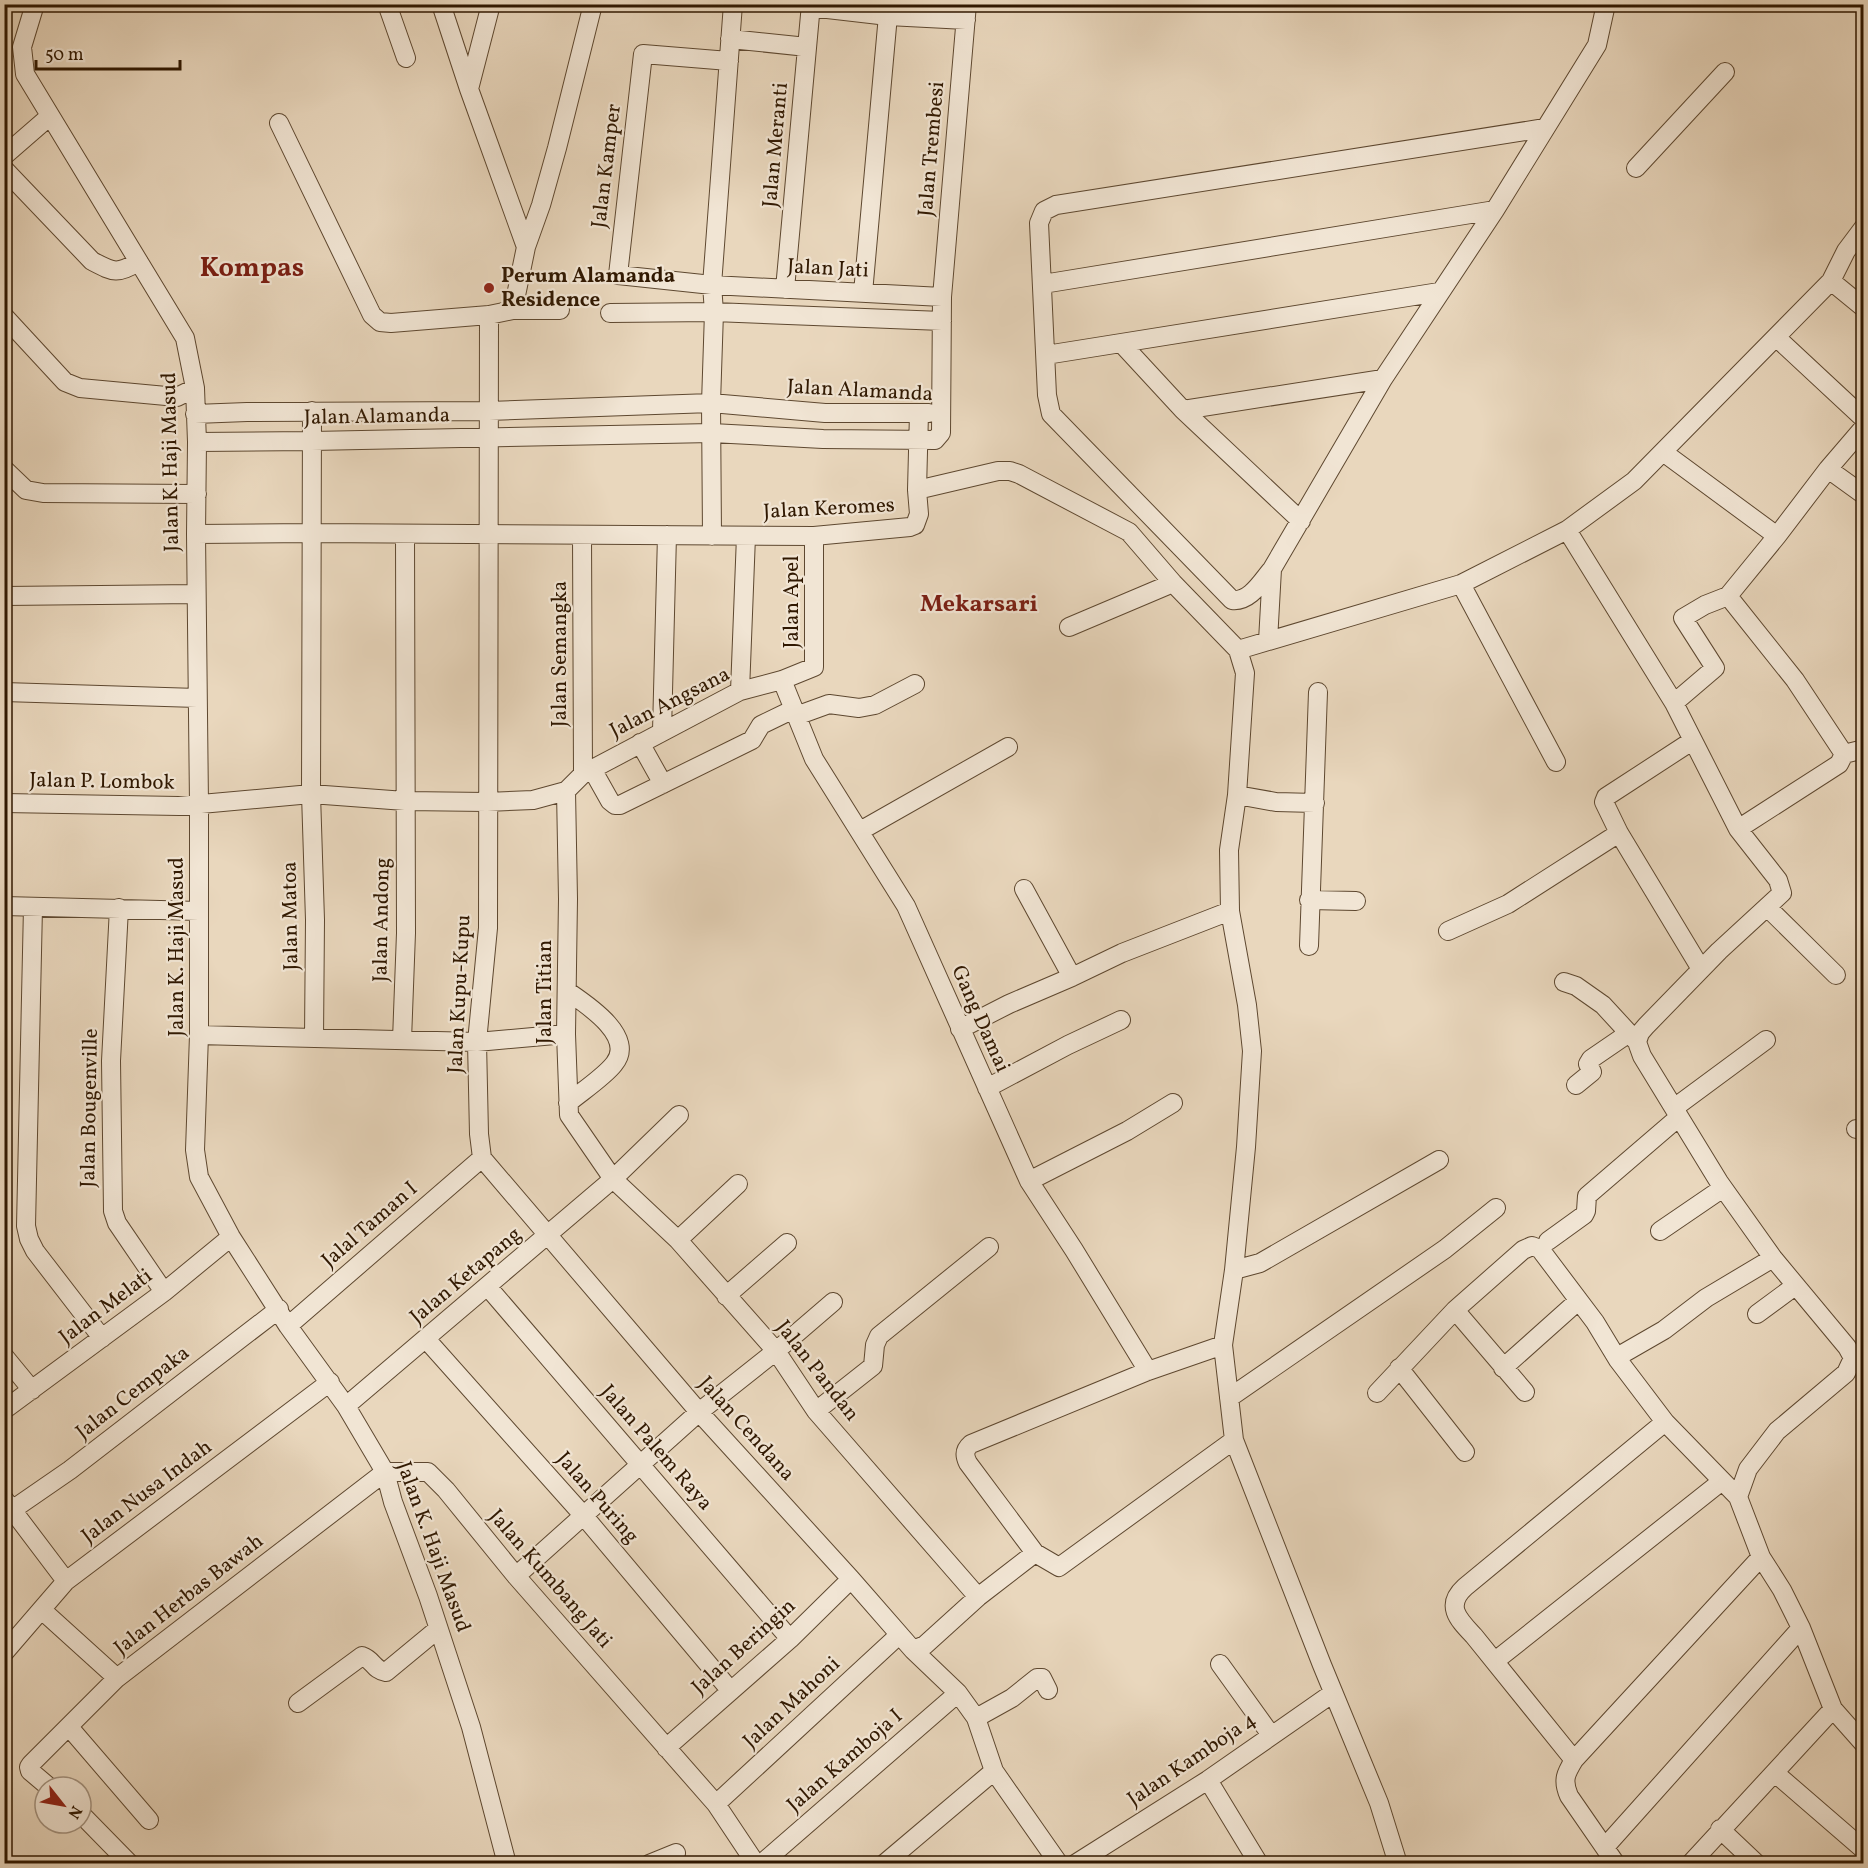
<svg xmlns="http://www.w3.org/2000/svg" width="1868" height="1868" font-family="Vollkorn,serif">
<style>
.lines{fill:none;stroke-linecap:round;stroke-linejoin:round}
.minor-casing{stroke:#5e4830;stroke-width:20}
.minor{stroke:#f1e5d4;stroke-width:18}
.poi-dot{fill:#8f2418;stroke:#f1e5d4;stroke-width:2}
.labels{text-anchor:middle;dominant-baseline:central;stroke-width:4.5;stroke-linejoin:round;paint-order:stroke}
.street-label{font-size:21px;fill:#301801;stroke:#f1e5d4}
.poi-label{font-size:21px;font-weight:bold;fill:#301801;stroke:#f1e5d4;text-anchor:start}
.quarter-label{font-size:24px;font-weight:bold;fill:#7a1f14;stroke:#f1e5d4}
.district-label{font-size:27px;font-weight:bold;fill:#7a1f14;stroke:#f1e5d4}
</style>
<rect width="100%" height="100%" fill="#e9d7bd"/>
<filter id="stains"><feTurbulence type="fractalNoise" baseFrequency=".00333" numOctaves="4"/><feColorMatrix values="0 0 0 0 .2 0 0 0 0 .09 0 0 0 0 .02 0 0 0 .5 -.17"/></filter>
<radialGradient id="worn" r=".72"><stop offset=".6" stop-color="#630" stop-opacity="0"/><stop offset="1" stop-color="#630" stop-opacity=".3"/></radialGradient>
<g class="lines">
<g class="minor-casing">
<path id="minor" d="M35 4 22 47 25 74 185 338 195 388 197 442 196 534 199 804V1035L195 1150 199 1177 231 1237 288 1326 346 1406 385 1472 393 1502 428 1596 471 1727 507 1864
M387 4 406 58
M441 4 469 89 526 247
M810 7 888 16 966 20
M730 39 807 47
M729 61 643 54 618 275 712 285 942 297
M469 89 491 4
M279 123 372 315 380 322 391 323 489 315 513 310H560
M1545 128 1056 205 1044 211 1039 223 1047 395 1051 414 1232 600C1250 602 1261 582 1272 569L1383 379 1495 210 1597 45 1606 4
M4 156 50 116
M1636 168 1725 72
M4 169 92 261C115 273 116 274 139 262
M1831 281 1864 308
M1043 284 1495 210
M785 289 811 4
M863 293 889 4
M513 310 526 247 541 205 557 148 593 4
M610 313 714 312 942 321
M489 315 488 928 477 1042 479 1134 482 1158 699 1412 851 1579 913 1650 958 1693 976 1718 994 1771 1059 1864
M4 316 65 382 80 388 177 397 195 388
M1776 337 1864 419
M1122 344 1183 410 1301 521
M1046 355 1439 292
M1183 410 1383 379
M312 411 311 794 315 920 314 1038
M195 414 247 412 489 411 711 403 825 413H929
M197 442 312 441 712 433 823 439 935 440 941 433 942 297 967 4
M1663 452 1777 536
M4 469 26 490 43 493 197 494
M1828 469 1864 495
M917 490 998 471H1010L1019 474 1129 532 1173 583 1238 650 1245 673 1237 795 1229 850 1230 911 1247 1005 1252 1051 1246 1147 1234 1270 1223 1345 1234 1440 1322 1665 1379 1803 1398 1864
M1567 530 1674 703 1738 829 1778 880 1782 893 1719 951 1646 1026 1640 1033 1637 1042
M196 534 312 533 814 536 910 527 915 525 919 514 917 490 919 413
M582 535 583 774
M712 536 711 403 714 312 712 285 733 4
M1461 584 1556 762
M4 596 196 594
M1728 596 1795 680 1844 754 1839 764 1738 829
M1069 627 1173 583
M1268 641 1272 569
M1238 650 1461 584 1567 530 1634 481 1831 281 1846 251 1864 227
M782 680 814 759 906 906 1029 1181 1074 1250 1148 1371
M740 691 746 536
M4 692 197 698
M1674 703 1715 668 1683 618 1705 605 1728 596 1777 536 1828 469 1864 427
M796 716 829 704 859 708 875 705 915 684
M662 731 667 535
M1692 741 1606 797 1604 802 1619 833 1701 969
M640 743 663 784
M1844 754 1864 749
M592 769 610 801 615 805H620L752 740 761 725 794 709
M566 791 568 899 566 1034 569 1115 613 1179 678 1240 776 1351 816 1411 978 1597
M1237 795 1276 802 1315 803
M4 803 179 806 311 794 405 801 487 802 533 800 566 791 583 774 740 691 782 680 814 667V536
M860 831 1008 747
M1024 889 1072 977
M1309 900 1356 901
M4 906 199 911
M33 907 26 1226 29 1239 35 1251 102 1338
M1767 907 1836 975
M119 908 111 1061 113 1211 117 1223 164 1292
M1448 931 1508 904 1619 833
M1309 946 1318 692
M1564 982 1576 986 1603 1005 1637 1042 1642 1056 1719 1182 1773 1258 1847 1347 1853 1358 1846 1373 1777 1431 1748 1469 1738 1497
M567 991C586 1004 637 1037 614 1064 604 1077 581 1092 568 1103
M960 1029 1009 1004 1072 977 1122 953 1230 911
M199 1035 477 1042 566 1034
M402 1040 406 933 405 534
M1576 1085 1592 1072 1588 1064 1591 1059 1629 1033
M987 1088 1068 1045 1121 1020
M1674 1108 1766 1040
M1856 1129H1864
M1029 1181 1127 1131 1173 1103
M1660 1231 1723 1188
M678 1240 738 1184
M1548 1241 1584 1215 1586 1211 1587 1196 1679 1117
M1234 1270 1260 1263 1439 1160
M487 1286 790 1639
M726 1296 787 1243
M1455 1310 1525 1392
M1757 1314 1795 1286
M288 1326 482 1158
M426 1339 583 1515 730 1690
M1223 1345 1148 1371 971 1444C964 1450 964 1455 968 1463L1035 1553 1059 1567 1234 1440
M1624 1353 1664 1330 1706 1298 1773 1258
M4 1356 32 1390
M1399 1368 1465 1452
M1503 1368 1578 1301
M1377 1393 1455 1310 1523 1250 1532 1246 1540 1249 1595 1322 1618 1360 1665 1422 1738 1497 1761 1557 1782 1590 1801 1628 1833 1709 1864 1744
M1229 1398 1445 1249 1496 1208
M346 1406 613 1179 679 1115
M4 1410 164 1292 231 1237
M816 1411 873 1366 875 1345 879 1336 989 1247
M385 1472H428L446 1490 516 1576 716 1804 756 1864
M4 1499 66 1581
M4 1518 12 1510 70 1470 279 1309
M516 1576 699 1412 776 1351 833 1302
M43 1611 117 1678
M913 1650 925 1645 978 1597 1035 1553
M4 1653 66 1581 330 1382
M1495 1661 1722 1481
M1220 1664 1271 1735
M298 1703 362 1656C374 1660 373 1670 386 1672L438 1629
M976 1718 1012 1698 1037 1678H1042L1048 1690
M69 1727 149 1820
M666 1748 790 1639 851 1579
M1574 1760 1474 1636C1459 1620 1444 1606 1465 1587L1665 1422
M1775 1773 1864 1850
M1208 1780 1259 1864
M49 1787 30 1771 29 1767 31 1764 117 1678 385 1472
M716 1804 899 1635
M81 1814 130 1864
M1720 1829 1757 1864
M1605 1847 1801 1628
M649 1864 676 1853
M761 1864 958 1693
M884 1864 994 1771
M1075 1864 1208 1780 1333 1693
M1616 1864 1569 1796C1562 1780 1566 1773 1574 1760L1761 1557
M1690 1864 1833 1709"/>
</g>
<use href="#minor" class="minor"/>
</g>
<circle class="poi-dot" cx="489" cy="288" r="6"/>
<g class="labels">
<g class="street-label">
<text transform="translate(776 145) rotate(-85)">Jalan Meranti</text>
<text transform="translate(932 149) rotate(-85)">Jalan Trembesi</text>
<text transform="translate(607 166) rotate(-83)">Jalan Kamper</text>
<text transform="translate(828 269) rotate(3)">Jalan Jati</text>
<text transform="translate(860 391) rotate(3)">Jalan Alamanda</text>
<text transform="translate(377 417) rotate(-1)">Jalan Alamanda</text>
<text transform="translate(171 462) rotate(-91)">Jalan K. Haji Masud</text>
<text transform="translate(829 509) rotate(-3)">Jalan Keromes</text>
<text transform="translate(792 602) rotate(-90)">Jalan Apel</text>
<text transform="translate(560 654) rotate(-90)">Jalan Semangka</text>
<text transform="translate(670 703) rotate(-27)">Jalan Angsana</text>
<text transform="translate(102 782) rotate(1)">Jalan P. Lombok</text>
<text transform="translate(291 916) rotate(-91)">Jalan Matoa</text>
<text transform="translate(382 920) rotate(-89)">Jalan Andong</text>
<text transform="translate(177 947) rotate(-90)">Jalan K. Haji Masud</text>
<text transform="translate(545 992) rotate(-90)">Jalan Titian</text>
<text transform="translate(460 994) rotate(-87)">Jalan Kupu-Kupu</text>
<text transform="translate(980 1019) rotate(66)">Gang Damai</text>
<text transform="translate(90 1108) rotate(-89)">Jalan Bougenville</text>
<text transform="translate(370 1225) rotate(-41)">Jalal Taman I</text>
<text transform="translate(466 1276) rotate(-40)">Jalan Ketapang</text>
<text transform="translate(106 1307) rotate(-37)">Jalan Melati</text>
<text transform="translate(817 1371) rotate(52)">Jalan Pandan</text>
<text transform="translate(133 1393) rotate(-38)">Jalan Cempaka</text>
<text transform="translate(746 1429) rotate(48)">Jalan Cendana</text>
<text transform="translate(656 1448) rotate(49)">Jalan Palem Raya</text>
<text transform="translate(147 1492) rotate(-37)">Jalan Nusa Indah</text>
<text transform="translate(597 1498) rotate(49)">Jalan Puring</text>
<text transform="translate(433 1547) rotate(70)">Jalan K. Haji Masud</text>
<text transform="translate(550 1579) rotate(49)">Jalan Kumbang Jati</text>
<text transform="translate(189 1595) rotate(-38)">Jalan Herbas Bawah</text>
<text transform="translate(744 1647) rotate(-42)">Jalan Beringin</text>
<text transform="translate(792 1703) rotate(-43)">Jalan Mahoni</text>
<text transform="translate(1192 1760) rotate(-34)">Jalan Kamboja 4</text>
<text transform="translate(845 1761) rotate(-41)">Jalan Kamboja I</text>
</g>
<g class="poi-label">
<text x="501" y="276">Perum Alamanda<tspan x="501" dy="24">Residence</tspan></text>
</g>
<g class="quarter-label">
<text x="979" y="605">Mekarsari</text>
</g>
<g class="district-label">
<text x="252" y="269">Kompas</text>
</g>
</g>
<rect width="1868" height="1868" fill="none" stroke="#e9d7bd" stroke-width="24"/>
<rect x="6" y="6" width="1856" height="1856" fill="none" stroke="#301801" stroke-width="3"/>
<rect x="12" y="12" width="1844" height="1844" fill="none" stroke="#301801" stroke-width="1.5"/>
<g transform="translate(63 1805) rotate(121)"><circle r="28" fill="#f1e5d4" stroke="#a49380" stroke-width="1.5"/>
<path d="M0-4.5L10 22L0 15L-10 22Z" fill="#8f2418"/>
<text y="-9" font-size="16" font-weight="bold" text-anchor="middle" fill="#301801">N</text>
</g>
<path d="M36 60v9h144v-9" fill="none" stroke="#301801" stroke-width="3"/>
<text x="45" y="60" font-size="18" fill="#301801" stroke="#f1e5d4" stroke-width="4.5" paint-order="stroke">50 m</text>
<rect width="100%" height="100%" filter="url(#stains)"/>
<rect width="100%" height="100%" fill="url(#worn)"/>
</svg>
